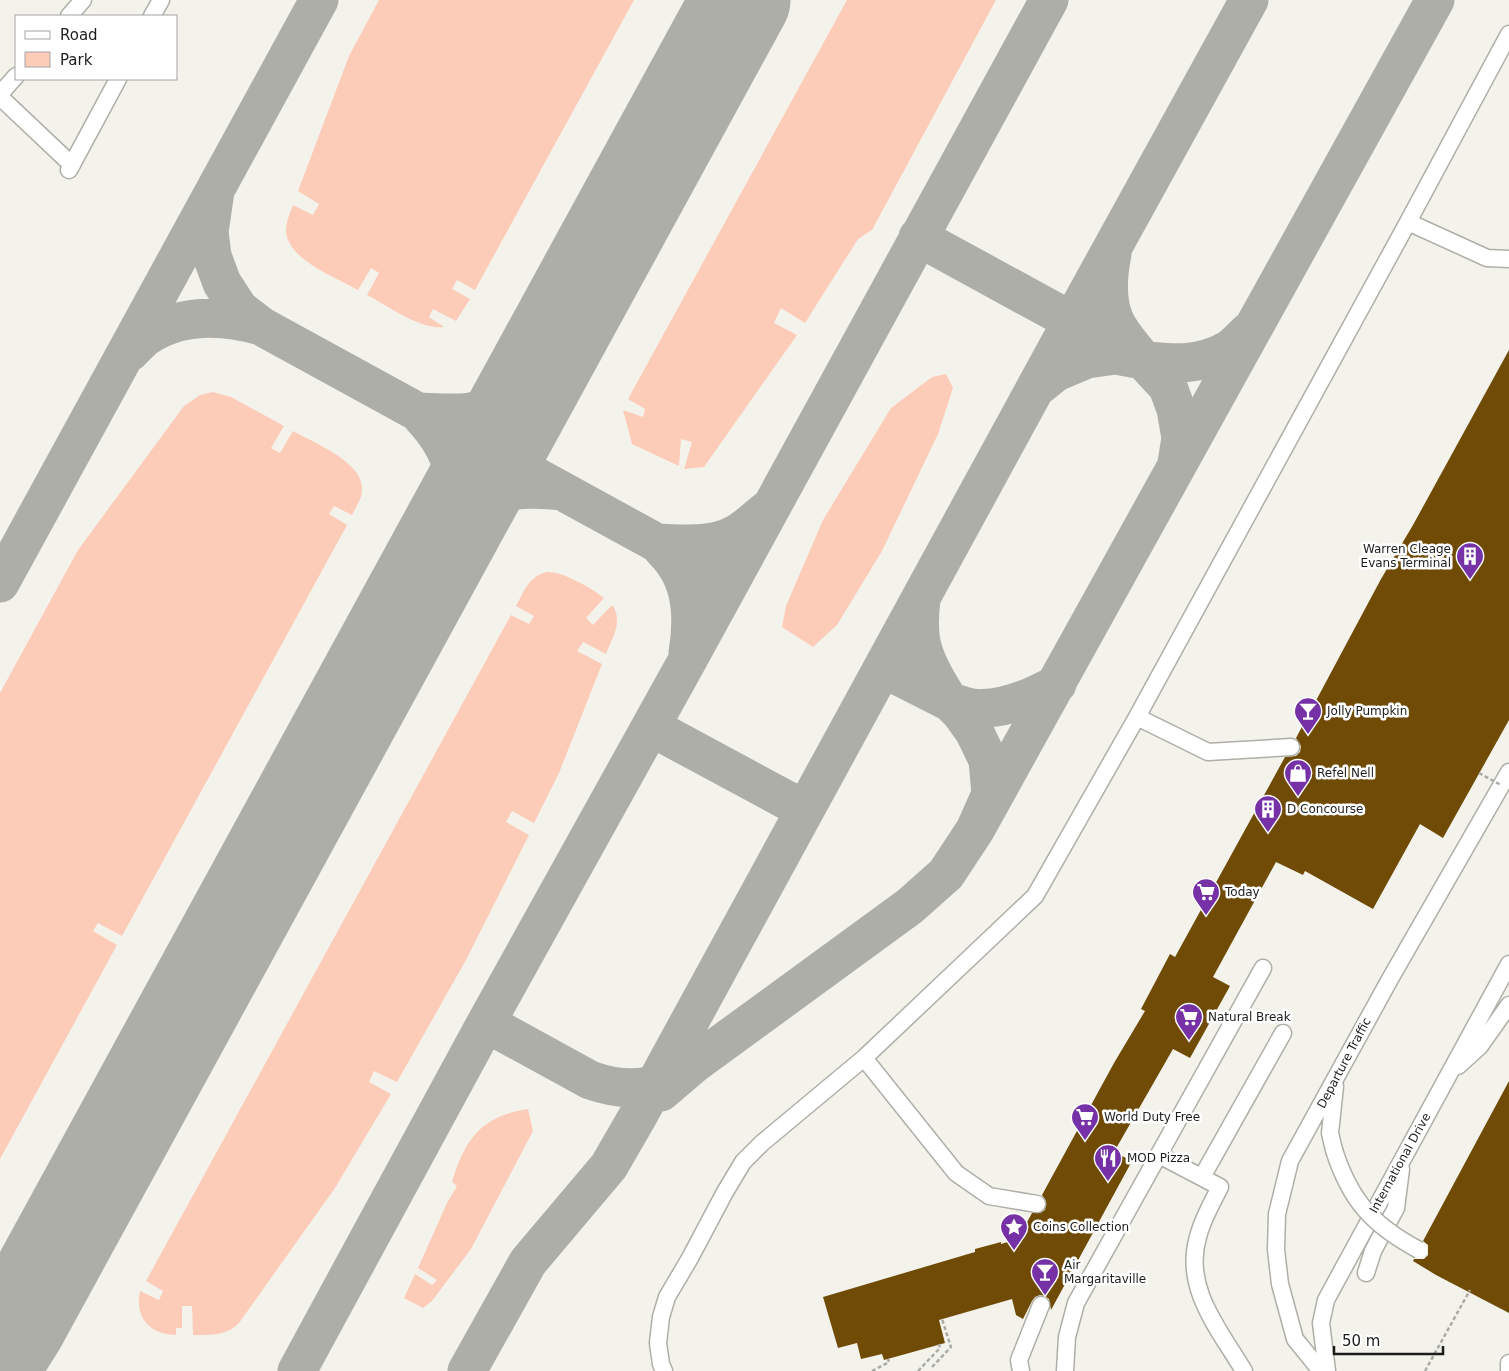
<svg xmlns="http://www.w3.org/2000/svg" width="1509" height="1371" font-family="'DejaVu Sans',sans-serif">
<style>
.green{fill:#fdccb8}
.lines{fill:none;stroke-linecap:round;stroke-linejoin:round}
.taxiway{stroke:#aeaea8;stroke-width:39}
.runway{stroke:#aeaea8;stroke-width:99}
.building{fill:#6f4b05}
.minor-casing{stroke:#afafa8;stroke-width:19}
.path{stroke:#acaca7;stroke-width:2.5;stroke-dasharray:4 2.5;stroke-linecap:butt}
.minor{stroke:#fff;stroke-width:16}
.minor-bridge-casing{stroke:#afafa8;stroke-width:19;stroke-linecap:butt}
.path-bridge{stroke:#acaca7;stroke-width:2.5;stroke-dasharray:4 2.5;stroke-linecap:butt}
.minor-bridge{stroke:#fff;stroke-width:16}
.labels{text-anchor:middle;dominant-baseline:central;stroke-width:5;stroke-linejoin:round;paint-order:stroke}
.poi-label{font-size:12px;fill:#1c1c1a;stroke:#fff;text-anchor:start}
.street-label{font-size:12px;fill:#1c1c1a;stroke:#fff}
</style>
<rect width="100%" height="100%" fill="#f3f3ec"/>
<path class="green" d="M379 0H634L475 290 457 280 452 289 470 299 456 321 433 309 429 317 444 327C420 330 388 306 367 295L379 273 371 268 358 290C335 277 288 260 286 231 286 222 290 213 293 205L313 215 319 204 298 191 349 56Z
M847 0H996L872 230 858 239 805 323 781 308 774 323 797 335 704 467 684 469 692 442 681 439 679 466 632 444 623 410 643 417 645 409 628 399Z
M946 374 953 388 938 434 882 551 837 625 813 647 782 627 786 606 823 520 891 408 932 377Z
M213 392 231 397 284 426 271 448 280 453 293 431C314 443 364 462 362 490 362 499 356 507 352 515L334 506 329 514 347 525 122 936 98 923 93 931 117 945 0 1159V693L78 550 184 406 200 395Z
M547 572C562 571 592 588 604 598L586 618 593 625 611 606H613C623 622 612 639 606 654L583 642 577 651 602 664 559 773 534 823 512 811 506 822 529 835 466 960 397 1082 374 1071 369 1082 391 1094 335 1188 239 1323C227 1336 209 1335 193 1335L192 1306H182V1328H176V1335C150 1335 134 1317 140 1291L159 1300 163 1291 146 1281 511 615 529 624 534 616 516 606C524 591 529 576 547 572Z
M528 1109 533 1131 471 1249 432 1301 423 1308 404 1298 415 1274 432 1285 437 1280 418 1268 447 1203 457 1186 452 1182C465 1139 481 1116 528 1109Z"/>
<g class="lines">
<path class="taxiway" d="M215 191 209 232 212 256 222 283 239 309 261 326 730 583
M918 237 1143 360
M1112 254C1108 274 1106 299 1114 319 1120 334 1133 347 1143 360 1174 364 1200 366 1228 350 1235 346 1242 338 1248 332
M130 352C135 347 141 340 147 336 182 313 222 315 261 326
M1036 388 1056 372 1087 359 1116 355 1143 360 1168 387 1176 409 1181 438 1177 463
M420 412C436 413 454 414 470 412 495 409 519 389 537 373
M422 417C459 457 458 483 449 534
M449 534C468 516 492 493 518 490 532 488 548 490 562 491
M659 543C684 544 713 547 736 534 747 528 757 518 767 510
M660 546C665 552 671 557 675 564 693 590 693 623 688 653
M0 583 319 0
M921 599C919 616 918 634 923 650 928 667 940 687 950 702 957 704 965 707 973 708 1002 711 1032 698 1057 684
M651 727 805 810
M975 830 1435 0
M486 1023 590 1080C618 1090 648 1092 674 1076
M661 1092 695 1063 910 906 946 874 975 830 991 794 988 760 974 731 961 713 950 702 883 668
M0 1340 17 1324
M297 1371 486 1023 686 663 1049 0
M467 1371 528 1262 609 1166 639 1114 1072 321 1249 0"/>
<path class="runway" d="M0 1351 17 1324 741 0"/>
</g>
<path class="building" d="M1509 350V720L1443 838 1420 824 1373 909 1305 871 1303 875 1276 862 1213 977 1230 986 1190 1058 1173 1049 1114 1152 1132 1161 1051 1310 1049 1299 1045 1296 1040 1295 1035 1297 1032 1301 1023 1319 1016 1315 1012 1299 939 1320 945 1343 884 1360 882 1354 861 1359 857 1343 838 1348 823 1297 975 1252V1249L1001 1242V1244L1018 1239 1032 1213H1040L1045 1210 1046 1201 1042 1195 1114 1063 1145 1011 1141 1009 1170 954 1175 957 1285 757 1296 756 1300 752 1301 746 1296 738 1381 579 1413 525Z
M1509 1081V1313L1436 1275 1413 1261 1414 1259H1424L1428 1255V1245L1423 1241Z"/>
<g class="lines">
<g class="minor-casing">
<path id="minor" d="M69 16 83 0
M152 16 161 0
M0 94 16 76
M0 97 72 165
M69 170 118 79
M1408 222 1487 258 1509 259
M1137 717 1208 752 1291 747
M864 1058 956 1173 989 1196 1037 1204
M1458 1066 1480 1046 1509 1005
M1334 1150 1330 1133 1335 1086
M1159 1155 1220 1187C1212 1203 1202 1220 1198 1237 1183 1288 1219 1329 1244 1371
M1202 1177 1283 1033
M1366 1273 1373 1251 1396 1208 1401 1169
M664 1371 661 1364 658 1343 661 1317 667 1297 690 1258 725 1192 743 1162 762 1143 864 1058 1035 896 1137 717 1408 222 1509 34
M1021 1371 1019 1360 1041 1305
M1065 1371 1067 1337 1076 1303 1263 968
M1321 1371 1295 1339 1280 1284 1276 1250 1277 1214 1290 1161 1390 979 1509 772
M1327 1371 1321 1323 1326 1300 1509 964
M1509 1371V1363"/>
</g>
<path class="path" d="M932 1367 951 1347 942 1319
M872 1371 889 1362 888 1359
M918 1371 940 1348 939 1344
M1425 1371 1470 1290"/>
<use href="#minor" class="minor"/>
<g class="minor-bridge-casing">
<path id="minor-bridge" d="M1334 1150C1350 1200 1372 1225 1419 1250"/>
</g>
<path class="path-bridge" d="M1479 773 1501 785"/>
<use href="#minor-bridge" class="minor-bridge"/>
</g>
<defs>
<g id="building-pin" transform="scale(1.4375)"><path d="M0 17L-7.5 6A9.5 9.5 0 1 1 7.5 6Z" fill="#7531a5" stroke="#fff"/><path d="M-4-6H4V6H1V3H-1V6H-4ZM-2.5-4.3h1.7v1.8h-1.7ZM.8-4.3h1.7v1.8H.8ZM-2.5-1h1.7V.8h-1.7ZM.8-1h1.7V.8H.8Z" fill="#fff"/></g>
<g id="bar-pin" transform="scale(1.4375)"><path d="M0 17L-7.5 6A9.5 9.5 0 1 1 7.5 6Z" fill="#7531a5" stroke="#fff"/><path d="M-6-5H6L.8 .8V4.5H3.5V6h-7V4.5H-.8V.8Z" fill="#fff"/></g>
<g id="shop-pin" transform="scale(1.4375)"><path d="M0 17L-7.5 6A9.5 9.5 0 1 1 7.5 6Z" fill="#7531a5" stroke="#fff"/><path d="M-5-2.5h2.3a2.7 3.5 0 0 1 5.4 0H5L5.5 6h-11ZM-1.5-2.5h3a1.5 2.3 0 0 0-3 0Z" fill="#fff"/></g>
<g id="supermarket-pin" transform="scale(1.4375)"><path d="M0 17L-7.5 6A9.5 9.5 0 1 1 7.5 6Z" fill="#7531a5" stroke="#fff"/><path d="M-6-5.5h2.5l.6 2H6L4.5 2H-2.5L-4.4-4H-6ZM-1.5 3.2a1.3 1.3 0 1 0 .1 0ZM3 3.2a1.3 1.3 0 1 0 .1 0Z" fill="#fff"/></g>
<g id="restaurant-pin" transform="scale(1.4375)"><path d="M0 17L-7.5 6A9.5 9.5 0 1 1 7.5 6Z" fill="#7531a5" stroke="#fff"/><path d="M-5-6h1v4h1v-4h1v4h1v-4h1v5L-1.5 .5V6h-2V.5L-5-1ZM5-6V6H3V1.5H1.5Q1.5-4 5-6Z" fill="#fff"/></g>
<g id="sight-pin" transform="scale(1.4375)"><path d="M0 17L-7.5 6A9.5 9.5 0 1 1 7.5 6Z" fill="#7531a5" stroke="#fff"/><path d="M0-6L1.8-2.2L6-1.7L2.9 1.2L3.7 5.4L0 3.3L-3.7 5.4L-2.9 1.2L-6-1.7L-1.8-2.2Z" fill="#fff"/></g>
</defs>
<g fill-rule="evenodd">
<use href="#building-pin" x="1470" y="556"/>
<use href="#bar-pin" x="1308" y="711"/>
<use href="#shop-pin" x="1298" y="773"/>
<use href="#building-pin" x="1268" y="809"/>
<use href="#supermarket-pin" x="1206" y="892"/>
<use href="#supermarket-pin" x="1189" y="1017"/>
<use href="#supermarket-pin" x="1085" y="1117"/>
<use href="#restaurant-pin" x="1108" y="1158"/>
<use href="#sight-pin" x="1014" y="1227"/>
<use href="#bar-pin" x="1045" y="1272"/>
</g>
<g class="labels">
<g class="poi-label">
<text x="1451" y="549" text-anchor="end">Warren Cleage<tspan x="1451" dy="14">Evans Terminal</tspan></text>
<text x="1327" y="711">Jolly Pumpkin</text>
<text x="1317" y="773">Refel Nell</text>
<text x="1287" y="809">D Concourse</text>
<text x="1225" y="892">Today</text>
<text x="1208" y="1017">Natural Break</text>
<text x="1104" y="1117">World Duty Free</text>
<text x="1127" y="1158">MOD Pizza</text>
<text x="1033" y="1227">Coins Collection</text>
<text x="1064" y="1265">Air<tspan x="1064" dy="14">Margaritaville</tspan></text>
</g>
<g class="street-label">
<text transform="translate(1344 1063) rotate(-62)">Departure Traffic</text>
<text transform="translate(1400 1163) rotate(-61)">International Drive</text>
</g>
</g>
<rect x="15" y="15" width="162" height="65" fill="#ffffff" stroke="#a4a4a3"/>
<rect x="25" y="31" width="25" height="8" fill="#ffffff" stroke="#a4a4a3"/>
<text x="60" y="40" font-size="15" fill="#1c1c1a">Road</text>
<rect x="25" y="52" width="25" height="15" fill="#fdccb8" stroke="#a4a4a3"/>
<text x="60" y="65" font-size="15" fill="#1c1c1a">Park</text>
<path d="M1334 1346v8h109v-8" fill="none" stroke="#1c1c1a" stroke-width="2.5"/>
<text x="1342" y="1346" font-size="15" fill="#1c1c1a" stroke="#ffffff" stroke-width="4" paint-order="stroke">50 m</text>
</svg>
